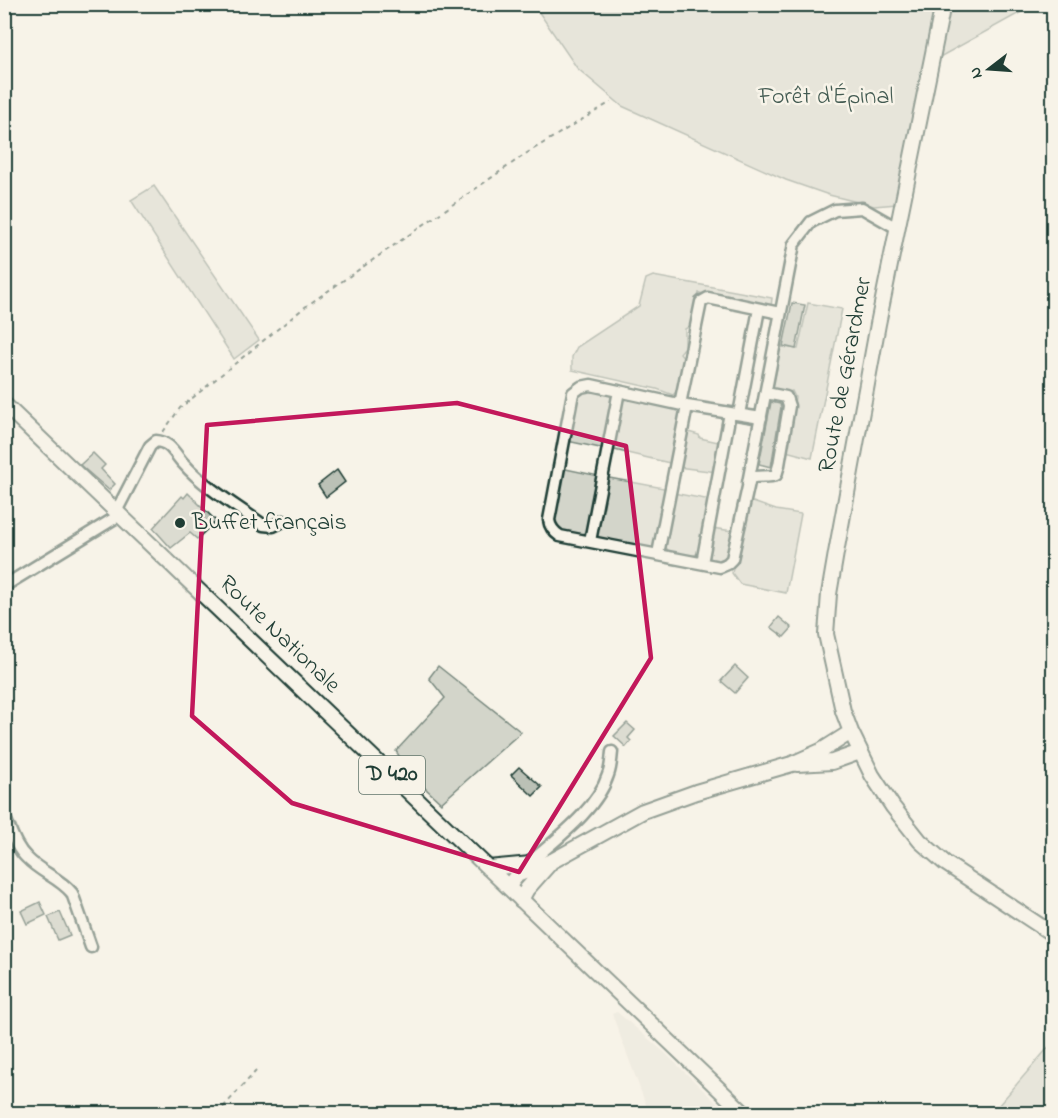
<svg xmlns="http://www.w3.org/2000/svg" width="1058" height="1118" font-family="'Indie Flower',sans-serif">
<style>
.built{fill:#e5e4d9}
.green{fill:#d3d5ca;stroke:#79897f;stroke-width:1.5}
.building{fill:#bbc1b6;stroke:#1f3d34;stroke-width:1.5}
.lines{fill:none;stroke-linecap:round;stroke-linejoin:round}
.minor-casing{stroke:#1f3d34;stroke-width:15}
.major-casing{stroke:#1f3d34;stroke-width:18}
.path{stroke:#1f3d34;stroke-width:2;stroke-dasharray:4.5 4.5;stroke-linecap:butt}
.minor{stroke:#f7f3e8;stroke-width:10}
.major{stroke:#f7f3e8;stroke-width:14}
.marked{fill:none;stroke:#c2185b;stroke-width:4.5;stroke-linejoin:round}
.poi-dot{fill:#1f3d34;stroke:#f7f3e8;stroke-width:2}
.labels{text-anchor:middle;dominant-baseline:central;stroke-width:5;stroke-linejoin:round;paint-order:stroke}
.shield{fill:#f7f3e8;stroke:#60746a;stroke-width:1.5}
.shield-label{font-size:22px;font-weight:bold;fill:#1f3d34}
.park-label{font-size:24px;fill:#435b52;stroke:#f7f3e8}
.street-label{font-size:24px;fill:#1f3d34;stroke:#f7f3e8}
.poi-label{font-size:24px;fill:#1f3d34;stroke:#f7f3e8;text-anchor:start}
</style>
<rect width="100%" height="100%" fill="#f7f3e8"/>
<filter id="ink" filterUnits="userSpaceOnUse"><feTurbulence type="fractalNoise" baseFrequency=".0167" numOctaves="2"/><feDisplacementMap in="SourceGraphic" scale="12" xChannelSelector="R" yChannelSelector="G"/><feConvolveMatrix kernelMatrix="1 2 1 2 8 2 1 2 1" color-interpolation-filters="sRGB"/></filter>
<g filter="url(#ink)">
<path class="built" d="M617 1012 664 1052 727 1113H649L612 1014Z"/>
<path class="green" d="M534 5H1034L927 64 897 204 874 206 829 195 786 180 622 106 577 68Z
M154 186 259 340 234 359 131 200Z
M653 276 772 298 771 307 699 293 692 325 685 329V347L680 353 685 359 680 388 673 395 657 389 572 370V357L577 347 639 306 646 279Z
M808 303 842 309 812 458 786 451 795 397 792 391C784 394 778 393 773 388 773 381 775 377 776 372 779 363 776 355 782 347L798 349Z
M584 389 608 393 613 399 605 449 567 441 575 396Z
M626 398 677 406 681 411 674 464 610 449 620 402Z
M685 431 699 435 700 438 723 443 717 472 678 467Z
M561 468 599 476 588 530 581 535 559 532 552 524Z
M604 477 669 489 656 544 653 548 600 539 595 532Z
M673 493 711 500 700 551 692 557 670 553 664 545Z
M753 502 776 510 801 514 786 593 740 584 732 573 746 506Z
M711 528 733 531C731 545 731 562 714 562L707 555Z
M438 666 521 732 441 803 410 774 396 751 445 698 429 678Z
M1053 1042V1113H992Z"/>
<path class="building" d="M792 303 805 305 796 349 783 346Z
M771 402 780 404 781 407 771 467 759 464Z
M93 453 105 465 101 469 115 484 109 490 80 465Z
M337 470 345 482 326 497 318 485Z
M188 493 216 521 197 539 190 533 171 548 153 528 182 496 184 498Z
M779 617 792 628 784 637 771 627Z
M735 666 748 678 735 693 721 681Z
M627 723 635 730 628 738 631 741 626 747 614 736Z
M519 767 542 787 533 796 511 775Z
M40 902 46 915 27 924 21 911Z
M60 912 70 935 58 940 48 917Z"/>
<g class="lines">
<g class="minor-casing">
<path id="minor" d="M680 404 701 302 708 298 780 313
M739 414 759 309
M761 418 687 406 591 385 581 387 573 393 549 520C550 528 554 532 560 536L720 567 727 564 732 559 750 478C759 475 768 478 776 475L779 465 789 406 786 397 766 393
M748 483 794 244 811 222 835 210 862 208 897 228
M590 541 619 391
M658 554 687 406
M702 563 730 413
M4 586 115 518 119 506 150 446 156 441C171 442 175 455 184 464 204 487 238 507 263 525L273 526 283 521
M4 816C11 830 15 847 27 858 40 872 60 878 72 893L91 947
M528 864C555 840 597 810 608 775 611 768 611 760 612 752"/>
</g>
<g class="major-casing">
<path id="major" d="M943 4 878 324 836 553 829 594 826 634 843 711 851 732 872 775 893 807 920 841 945 863 1054 935
M4 404 745 1114
M797 764 832 762 860 752
M488 868 531 864
M508 887 517 875 554 860 643 811 696 792 792 764 821 751 851 732
M521 900 527 889 550 863"/>
</g>
<path class="path" d="M163 432 180 408 305 307 527 153 611 102
M217 1114 256 1071"/>
<use href="#minor" class="minor"/>
<use href="#major" class="major"/>
</g>
</g>
<path d="M0 0H1058V1118H0ZM457 403 626 446 651 658 519 872 292 803 192 716 207 425Z" fill="#f7f3e8" fill-opacity=".55" fill-rule="evenodd"/>
<path class="marked" d="M457 403 626 446 651 658 519 872 292 803 192 716 207 425Z"/>
<circle class="poi-dot" cx="180" cy="523" r="6"/>
<g class="labels">
<rect class="shield" x="359" y="756" width="66" height="38" rx="4.5"/>
<g class="shield-label">
<text x="392" y="775">D 420</text>
</g>
<g class="park-label">
<text x="826" y="97">Forêt d'Épinal</text>
</g>
<g class="street-label">
<text transform="translate(846 375) rotate(-79)">Route de Gérardmer</text>
<text transform="translate(279 635) rotate(44)">Route Nationale</text>
</g>
<g class="poi-label">
<text x="192" y="523">Buffet français</text>
</g>
</g>
<rect width="1058" height="1118" fill="none" stroke="#f7f3e8" stroke-width="24"/>
<rect x="12" y="12" width="1034" height="1094" fill="none" stroke="#1f3d34" stroke-width="2" filter="url(#ink)"/>
<g transform="translate(989 69) rotate(253)" stroke="#f7f3e8" stroke-width="4.5" paint-order="stroke">
<path d="M0-4.5L10 22L0 15L-10 22Z" fill="#1f3d34"/>
<text y="-9" font-size="16" font-weight="bold" text-anchor="middle" fill="#1f3d34">N</text>
</g>
</svg>
